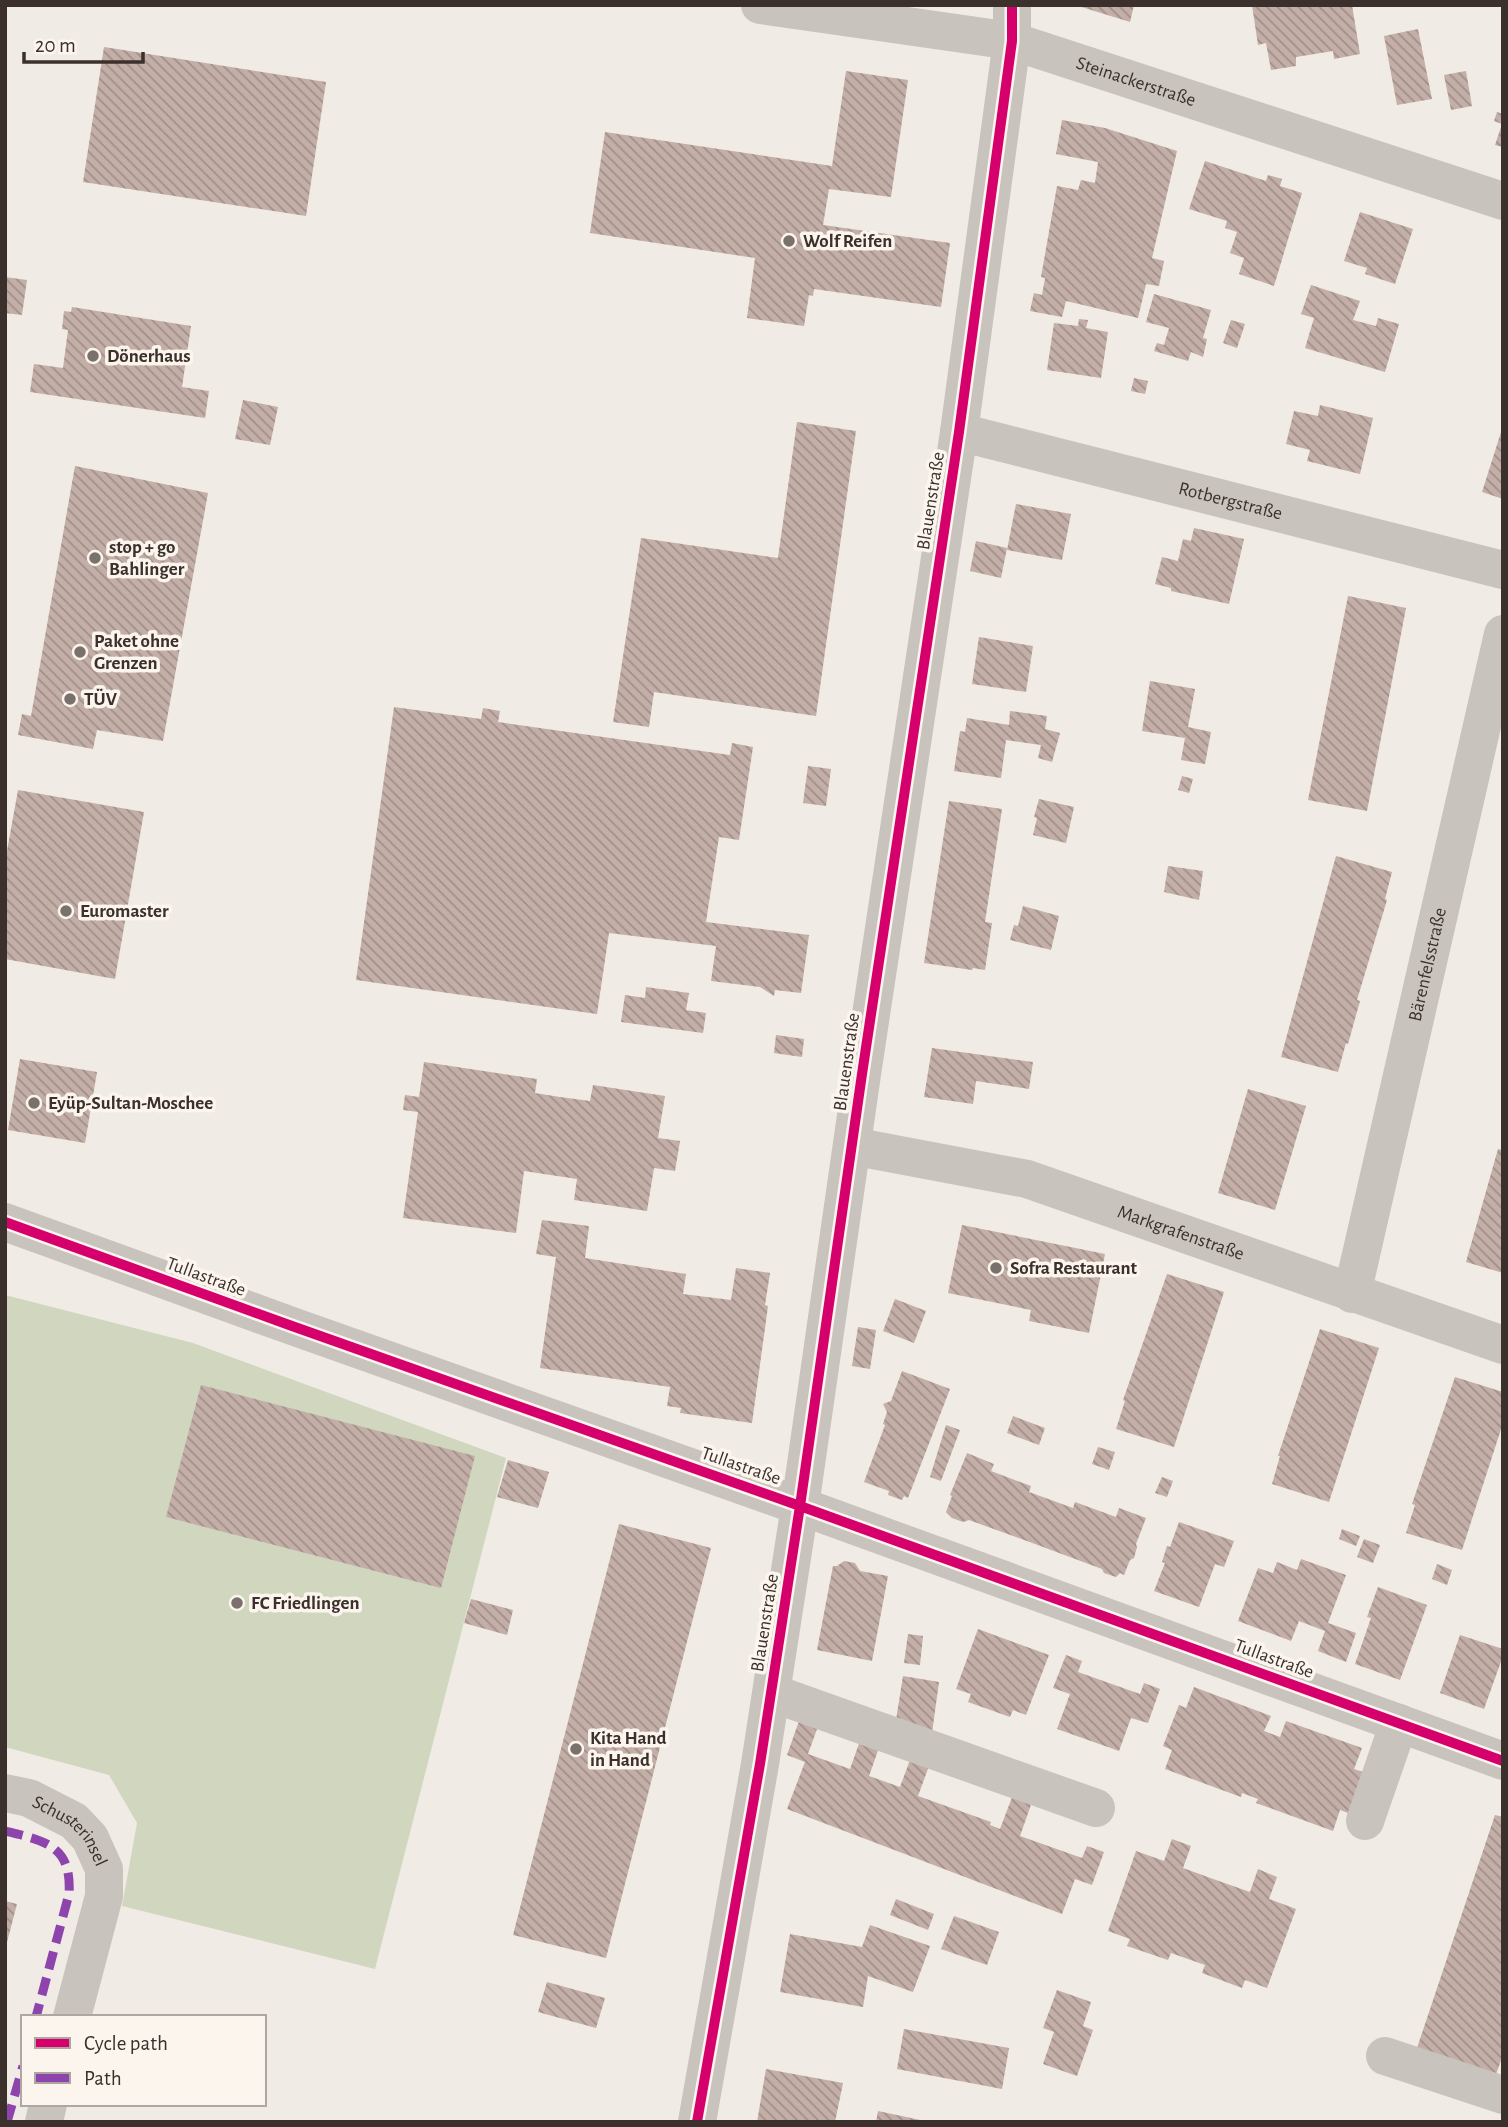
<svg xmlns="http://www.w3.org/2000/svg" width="1508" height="2127" font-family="'Alegreya Sans',sans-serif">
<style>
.garden{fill:#d1d6bf}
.building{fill:url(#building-back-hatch)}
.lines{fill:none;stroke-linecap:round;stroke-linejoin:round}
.minor{stroke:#c9c3be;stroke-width:38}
.quiet{stroke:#8e44ad;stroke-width:9;stroke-dasharray:18 9;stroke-linecap:butt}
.cycleway-casing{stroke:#fbf5ee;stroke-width:15}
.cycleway{stroke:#d6006c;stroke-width:10}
.poi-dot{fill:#7a716c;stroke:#fbf5ee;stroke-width:2.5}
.labels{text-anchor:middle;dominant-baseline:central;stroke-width:7;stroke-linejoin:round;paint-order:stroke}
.street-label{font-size:19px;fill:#3b302b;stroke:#fbf5ee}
.poi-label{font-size:19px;font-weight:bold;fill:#3b302b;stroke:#fbf5ee;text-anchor:start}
</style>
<defs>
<pattern id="building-back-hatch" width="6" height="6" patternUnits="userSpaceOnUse" patternTransform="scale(1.75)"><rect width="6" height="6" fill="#c3afa7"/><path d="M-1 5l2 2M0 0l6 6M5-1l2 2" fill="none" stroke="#a08f88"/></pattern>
</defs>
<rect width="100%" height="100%" fill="#f0ebe5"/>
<path class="garden" d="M5 1295 193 1343 506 1458 375 1969 122 1906 137 1823 109 1775 5 1747Z"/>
<path class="building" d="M1075 5H1134L1130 22Z
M1252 5H1352L1360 54 1334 59 1333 51 1296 57V66L1271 70 1266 43 1258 45Z
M1418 29 1432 99 1397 105 1384 36Z
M104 47 326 82 306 216 83 182Z
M846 71 908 80 891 197 829 189 823 225 950 243 941 307 814 289 813 296 809 295 804 326 747 318 755 258 590 233 605 132 832 166Z
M1466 71 1472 106 1451 110 1444 75Z
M1497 112 1503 114V147L1495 145 1502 124 1494 121Z
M1062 120 1105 128 1177 151 1152 258 1164 261 1159 286 1146 284 1138 318 1066 301 1062 317 1030 311 1034 293 1042 295 1045 278 1041 277 1057 186 1078 190 1081 180 1095 183 1098 162 1056 154Z
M1205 161 1266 181 1268 175 1282 179 1280 186 1302 193 1274 286 1239 274 1244 258 1230 253 1237 232 1225 228 1227 221 1189 209Z
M1360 212 1413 229 1395 284 1365 274 1367 268 1344 261Z
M5 277 27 280 22 315 5 313Z
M1311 285 1360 301 1353 320 1376 326 1378 318 1399 324 1385 372 1305 348 1314 318 1301 314Z
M1154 294 1211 310 1203 338 1207 339 1203 357 1191 352 1188 361 1154 351 1157 343 1164 345 1169 328 1146 322Z
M72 307 191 326 182 387 209 391 205 418 30 392 34 364 63 368 68 330 62 329 64 311 71 312Z
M1079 319 1088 320 1086 328 1108 332 1101 378 1047 370 1054 323 1078 326Z
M1231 320 1245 324 1237 348 1223 343Z
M1134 378 1148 381 1145 394 1131 391Z
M243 400 278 407 270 445 235 439Z
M1320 405 1373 418 1360 474 1307 461 1310 450 1286 444 1294 411 1318 416Z
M797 422 856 431 816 716 654 692 649 727 613 722 641 538 778 558Z
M1502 429H1503V499L1482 492Z
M75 466 208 493 163 741 97 730 93 749 18 735 22 714 31 716Z
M1016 504 1071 514 1062 560 1007 550Z
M1194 528 1244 539 1229 604 1171 591V588L1155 584 1162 557 1178 561 1183 539 1191 541Z
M976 541 1007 548 1001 578 970 571Z
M1348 596 1406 608 1367 811 1308 800Z
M979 637 1033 646 1026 692 972 684Z
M1150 681 1195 689 1188 727 1211 732 1205 764 1181 760 1185 738 1142 731Z
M394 707 481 719 483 708 500 711 498 722 730 755 732 743 753 747 739 840 719 837 706 922 809 935 801 993 775 990 774 996 760 987 711 981 716 946 609 933 597 1014 356 980Z
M1010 711 1047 716 1045 729 1060 733 1052 762 1038 758 1041 745 1006 740 1001 778 954 771 960 731 965 732 967 718 1009 725Z
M808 766 831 769 826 806 803 803Z
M1182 776 1193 779 1189 793 1178 790Z
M18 790 144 812 115 979 5 959V862Z
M1039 799 1074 807 1066 843 1033 835 1037 818 1034 817Z
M949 801 1002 809 985 922 992 923 985 970 973 968 972 970 924 963Z
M1336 856 1392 872 1385 899 1387 900 1357 1000 1360 1001 1348 1044 1346 1043 1338 1072 1281 1057Z
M1168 866 1203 871 1199 900 1164 892Z
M1023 906 1059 916 1051 950 1010 940 1014 925 1018 926Z
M646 987 689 993 686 1010 706 1013 703 1033 621 1022 625 995 645 998Z
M776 1035 804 1039 802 1057 774 1053Z
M932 1048 1033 1062 1029 1089 976 1081 973 1104 924 1097Z
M20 1059 97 1072 85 1143 8 1130Z
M424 1062 537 1079 535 1093 560 1097 590 1101 593 1085 665 1096 658 1138 680 1141 675 1171 654 1168 647 1211 574 1200 577 1179 524 1171 516 1233 403 1218 418 1112 403 1110 405 1095 419 1097Z
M1248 1089 1306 1106 1275 1210 1218 1193Z
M1498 1149 1503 1150V1273L1466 1262Z
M542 1220 589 1226 585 1258 686 1274 683 1294 731 1300 736 1268 770 1273 765 1305 768 1306 752 1423 680 1413 681 1408 667 1406 670 1387 540 1368 556 1257 536 1254Z
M962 1225 1105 1254 1089 1333 1029 1321 1031 1310 948 1293Z
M1167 1274 1224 1292 1174 1447 1116 1429 1125 1401 1123 1400Z
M895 1299 926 1311 914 1343 883 1331Z
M858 1327 876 1330 870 1369 852 1366Z
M1320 1329 1379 1348 1329 1502 1272 1484 1280 1456H1278Z
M902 1371 950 1389 908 1498 904 1496 902 1500 888 1495 889 1491 864 1482 885 1425 883 1424 887 1412 883 1404 891 1401Z
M1455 1377 1503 1392V1423L1462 1550 1406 1533 1415 1505 1412 1504Z
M201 1385 475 1456 441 1588 166 1517Z
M1013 1416 1045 1428 1039 1445 1007 1433Z
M946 1425 960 1430 941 1481 930 1477Z
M1098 1447 1115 1452 1109 1470 1092 1464Z
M967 1453 994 1464 991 1471 1031 1486 1029 1492 1073 1508 1075 1502 1116 1517 1119 1508 1146 1518 1136 1544 1137 1547 1134 1558 1130 1560 1124 1575 1120 1573 1116 1577 1104 1573 1102 1569 1035 1544 969 1520 963 1522 952 1518 946 1512 952 1496 950 1495Z
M508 1460 549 1472 538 1508 497 1497Z
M1162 1477 1173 1481 1167 1497 1155 1493Z
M1179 1522 1234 1541 1224 1567 1215 1564 1199 1607 1154 1591 1165 1563 1162 1562 1167 1546 1170 1547Z
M619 1524 711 1548 606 1958 513 1935Z
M1342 1529 1360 1536 1356 1546 1339 1539Z
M1364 1539 1380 1545 1373 1563 1357 1557Z
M1301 1559 1346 1575 1328 1623 1356 1633 1346 1662 1318 1651 1325 1631 1299 1621 1291 1641 1238 1621 1258 1568 1273 1573 1277 1562 1297 1570Z
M844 1561 855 1563 860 1571 888 1576 872 1661 817 1650 833 1566H837Z
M1437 1564 1452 1570 1447 1585 1432 1579Z
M1378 1587 1427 1605 1400 1680 1355 1664 1371 1618 1367 1617Z
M471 1599 513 1610 507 1635 464 1623Z
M978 1629 1049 1655 1026 1715 1013 1710 1010 1717 968 1702 971 1694 956 1689Z
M908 1634 923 1636 920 1665 904 1663Z
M1460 1635 1503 1649V1656L1484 1709 1440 1693Z
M1066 1655 1082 1661 1078 1672 1140 1694 1144 1683 1160 1689 1148 1723 1131 1718 1119 1751 1057 1729 1070 1694 1053 1688Z
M903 1676 939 1682 932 1733 896 1720Z
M1194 1687 1271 1716 1264 1731 1280 1737 1286 1721 1362 1748 1354 1769 1363 1772 1348 1813 1340 1810 1333 1831 1256 1803 1258 1799 1242 1793 1241 1797 1165 1769 1172 1750 1163 1746 1179 1705 1186 1708Z
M799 1721 817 1729 808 1754 850 1769 861 1738 880 1745 869 1776 900 1787 910 1760 929 1766 918 1796 991 1822 990 1825 1000 1829 1014 1792 1033 1799 1020 1836 1082 1858 1087 1846 1104 1852 1092 1885 1075 1879 1062 1914 787 1809 805 1762 787 1755Z
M1495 1815 1503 1817V2055L1495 2077 1416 2051Z
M1172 1839 1191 1846 1183 1868 1216 1880 1250 1892 1258 1869 1277 1877 1269 1899 1296 1909 1267 1988 1245 1980 1242 1988 1202 1973 1205 1965 1171 1953 1168 1960 1127 1946 1130 1939 1108 1931 1136 1851 1164 1861Z
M896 1899 934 1914 928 1930 890 1915Z
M5 1901 17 1904 6 1946H5Z
M954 1916 999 1932 987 1965 941 1949Z
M870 1925 930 1946 913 1992 868 1976 863 2007 780 1992 790 1934 862 1947Z
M547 1982 605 1998 596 2028 538 2012Z
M1057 1990 1091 2002 1083 2026 1093 2030 1077 2076 1043 2064 1054 2032 1043 2028Z
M904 2029 1009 2048 1002 2089 897 2069Z
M766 2069 843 2083 835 2122H757Z
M878 2111 925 2121V2122H876Z"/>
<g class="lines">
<g class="minor">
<path id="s1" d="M760 5 1012 41 1503 201"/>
<path id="s2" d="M959 432 1503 570"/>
<path id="s3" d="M852 1146 1027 1179 1503 1345"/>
<path d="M5 1222 292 1326 800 1506 1503 1761"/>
<path id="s4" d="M1352 1294 1503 634"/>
<path d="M772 1693 1096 1808"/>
<path id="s5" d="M5 1793 29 1798 74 1821 90 1838 104 1869V1896L72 2017"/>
<path d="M1365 1821 1399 1723"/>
<path d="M1385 2056 1503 2095"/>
<path d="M44 2122 48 2104"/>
<path d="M697 2122 760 1764 800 1506 862 1074 959 432 1012 41V5"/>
</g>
<path class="quiet" d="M5 1831C45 1841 72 1845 69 1894L36 2017
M7 2122 23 2066"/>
<g class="cycleway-casing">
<path id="cycleway" d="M5 1222 292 1326 800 1506 1503 1761
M697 2122 760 1764 800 1506 862 1074 959 432 1012 41V5"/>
</g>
<use href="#cycleway" class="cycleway"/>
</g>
<g class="poi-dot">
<circle cx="789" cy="241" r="7"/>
<circle cx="93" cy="356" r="7"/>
<circle cx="95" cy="558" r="7"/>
<circle cx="80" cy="652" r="7"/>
<circle cx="70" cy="699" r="7"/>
<circle cx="66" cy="911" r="7"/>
<circle cx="34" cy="1103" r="7"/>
<circle cx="996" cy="1268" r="7"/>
<circle cx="237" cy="1603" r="7"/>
<circle cx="576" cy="1749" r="7"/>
</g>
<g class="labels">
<g class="street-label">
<text stroke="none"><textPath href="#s1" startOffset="385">Steinackerstraße</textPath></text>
<text transform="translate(931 501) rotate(-81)">Blauenstraße</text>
<text stroke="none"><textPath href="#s2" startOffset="280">Rotbergstraße</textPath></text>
<text stroke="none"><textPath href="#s4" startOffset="338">Bärenfelsstraße</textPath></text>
<text transform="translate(847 1062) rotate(-82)">Blauenstraße</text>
<text stroke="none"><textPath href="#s3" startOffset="341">Markgrafenstraße</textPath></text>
<text transform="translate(206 1277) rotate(20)">Tullastraße</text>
<text transform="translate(741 1466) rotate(19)">Tullastraße</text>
<text transform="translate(765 1623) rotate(-81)">Blauenstraße</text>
<text transform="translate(1274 1659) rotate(20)">Tullastraße</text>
<text stroke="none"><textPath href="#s5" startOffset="79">Schusterinsel</textPath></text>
</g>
<g class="poi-label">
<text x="803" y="241">Wolf Reifen</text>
<text x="107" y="356">Dönerhaus</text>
<text x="109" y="547">stop + go<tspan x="109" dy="22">Bahlinger</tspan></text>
<text x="94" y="641">Paket ohne<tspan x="94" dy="22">Grenzen</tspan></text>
<text x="84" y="699">TÜV</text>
<text x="80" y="911">Euromaster</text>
<text x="48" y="1103">Eyüp-Sultan-Moschee</text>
<text x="1010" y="1268">Sofra Restaurant</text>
<text x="251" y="1603">FC Friedlingen</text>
<text x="590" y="1738">Kita Hand<tspan x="590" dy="22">in Hand</tspan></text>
</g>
</g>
<rect width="1508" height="2127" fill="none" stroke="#3b302b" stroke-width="14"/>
<rect x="21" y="2015" width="245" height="91" fill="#fbf5ee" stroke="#aea6a0" stroke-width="2"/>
<rect x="35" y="2038" width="35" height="10" fill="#d6006c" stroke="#aea6a0" stroke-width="2"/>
<text x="84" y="2050" font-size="21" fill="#3b302b">Cycle path</text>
<rect x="35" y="2073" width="35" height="10" fill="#8e44ad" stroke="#aea6a0" stroke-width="2"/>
<text x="84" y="2085" font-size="21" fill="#3b302b">Path</text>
<path d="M24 52v10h119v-10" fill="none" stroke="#3b302b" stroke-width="3.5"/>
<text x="35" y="52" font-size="21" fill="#3b302b" stroke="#fbf5ee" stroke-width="5" paint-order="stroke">20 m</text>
</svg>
